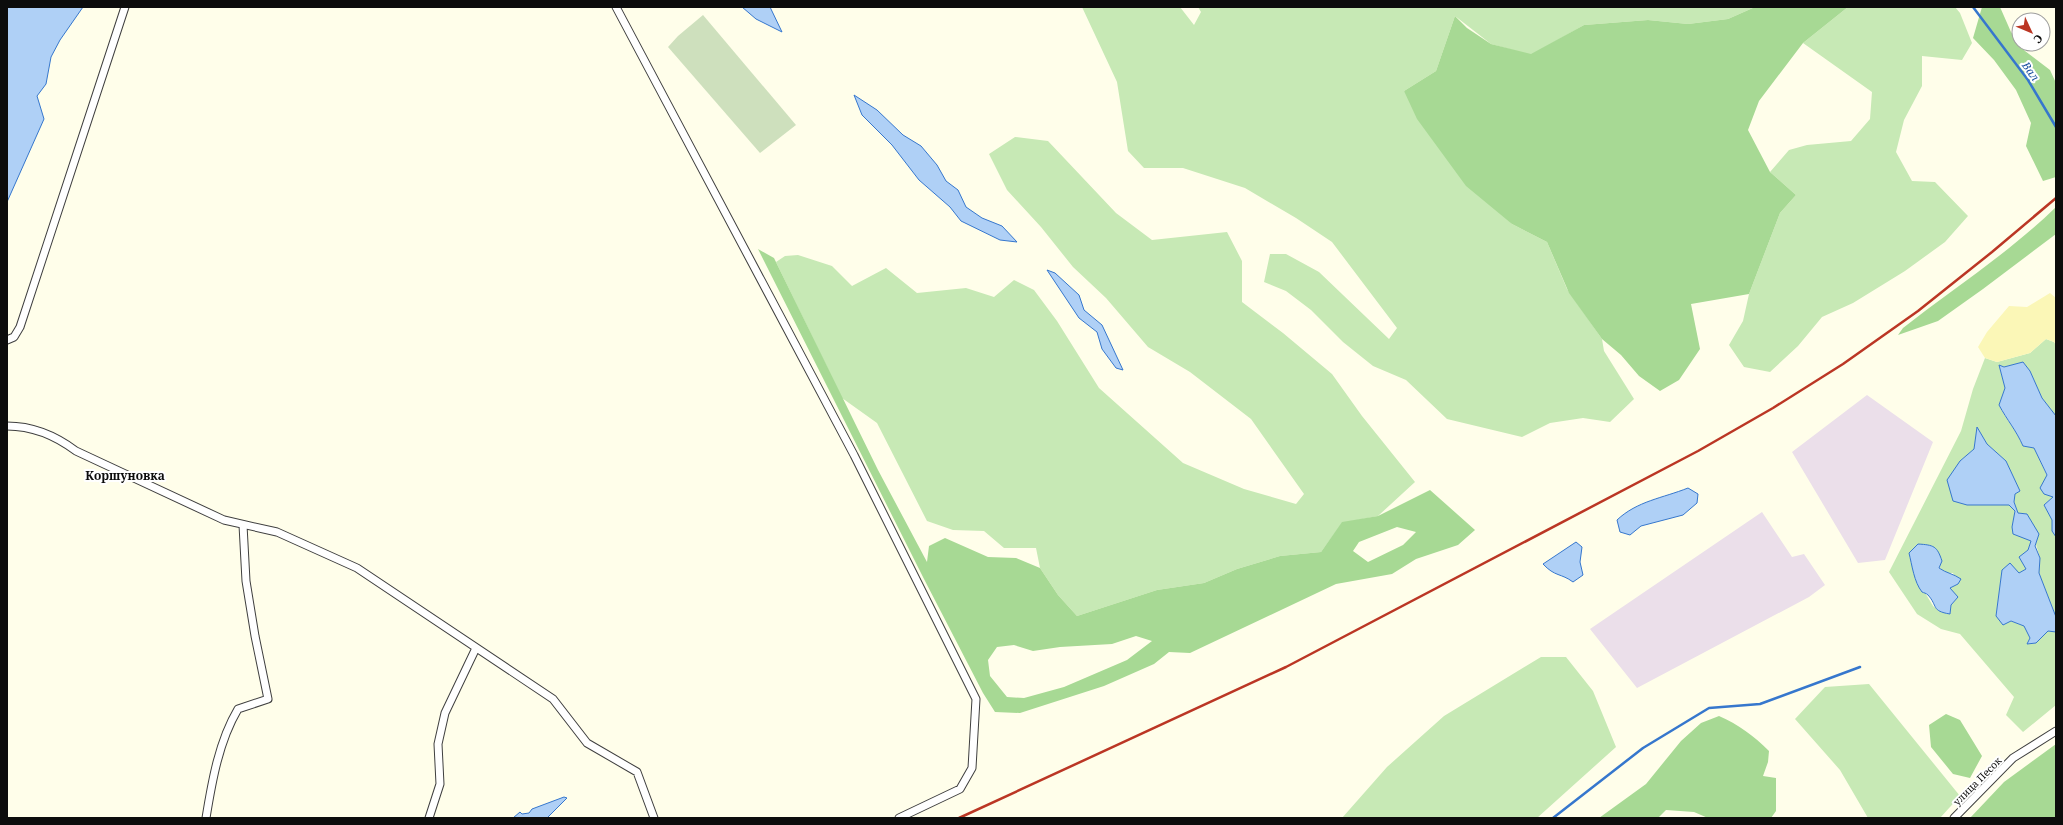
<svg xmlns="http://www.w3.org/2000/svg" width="2063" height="825" font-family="'Noto Serif',serif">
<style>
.industrial{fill:#ebdfea}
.green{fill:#c7e9b5;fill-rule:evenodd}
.forest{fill:#a7d994;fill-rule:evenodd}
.sand{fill:#fbf7b7}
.cemetery{fill:#cee0bd}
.water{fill:#afd0f6;stroke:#3677cd}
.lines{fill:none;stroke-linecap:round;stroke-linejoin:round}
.stream{stroke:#3677cd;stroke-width:2.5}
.minor-casing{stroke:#3f3f3f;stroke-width:9}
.minor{stroke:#fff;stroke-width:7}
.rail{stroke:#bb3624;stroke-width:2.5}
.labels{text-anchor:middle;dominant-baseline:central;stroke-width:4;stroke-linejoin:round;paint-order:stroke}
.street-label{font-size:10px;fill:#0c0c0c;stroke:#fff}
.water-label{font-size:11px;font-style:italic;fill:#154b9d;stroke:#fff}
.quarter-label{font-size:12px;font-weight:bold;fill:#0c0c0c;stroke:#fff}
</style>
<rect width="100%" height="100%" fill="#fffeea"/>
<path class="industrial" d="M1867 395 1933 442 1885 560 1858 563 1792 452Z
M1762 512 1792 557 1804 554 1825 585 1809 597 1637 688 1590 629Z"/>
<path class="green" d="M1082 7H1180L1194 25 1201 12 1198 7H1755L1728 19 1688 24 1648 20 1584 25 1531 55 1491 44 1455 16 1436 71 1404 91 1512 224 1547 242 1567 289 1602 339 1604 351 1634 399 1610 422 1583 418 1550 423 1522 437 1447 419 1406 380 1373 366 1343 342 1311 310 1286 291 1264 282 1270 254H1286L1319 272 1389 339 1397 328 1332 242 1296 218 1245 188 1183 168H1144L1128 151 1117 82Z
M1848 7H1910V8L1955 7 1960 13 1972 43 1962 60 1922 56V86L1904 120 1896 152 1912 181 1935 182 1968 216 1945 242 1905 271 1853 303 1822 317 1798 346 1770 372 1744 367 1729 345 1743 321 1749 294 1780 213 1796 195 1770 172 1789 150 1807 145 1851 141 1870 119 1872 92 1803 43Z
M1015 137 1048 141 1116 213 1152 240 1227 232 1242 261V302L1283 333 1332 374 1362 416 1415 482 1378 516 1342 523 1321 552 1280 556 1237 569 1204 583 1157 590 1077 616 1058 595 1040 568 1036 548H1004L984 531 953 530 927 521 877 423 842 398 776 262 785 256 798 255 832 266 852 286 886 268 917 293 966 288 994 297 1014 280 1034 290 1057 321 1099 388 1183 463 1244 489 1296 504 1304 494 1251 419 1190 372 1148 347 1106 298 1073 267 1041 227 1007 190 989 154Z
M2046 339 2054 342 2056 345V416L2042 398 2030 371 2023 362 2004 367 1999 365 2005 388 1999 405C2006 420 2016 430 2023 446L2034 448 2047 476 2053 497 2044 505 2052 520V531L2056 537V617L2039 573 2040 558 2027 514 2018 513 2014 502 2015 494 2020 491 2006 461 1987 444 1977 427 1974 449 1960 461 1967 505H2009L2015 511 2012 527 2031 541 2028 550 2026 569 2019 573 2002 570 1996 616 2025 626 2030 638 2027 644 2036 643 2048 631 2056 632V705L2023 732 2006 715 2014 697 1960 634 1941 629 1917 614 1889 572 1961 431 1973 389 1985 358 1997 362 2030 353ZM1918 544 1945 573H1953L1958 584 1949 588 1956 599 1951 605 1950 614 1941 612 1933 606 1914 574 1909 553Z
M1541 657H1566L1593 691 1616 747 1537 818H1342L1387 767 1444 716Z
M1869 684 1960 796 1940 818H1868L1840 770 1795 719 1825 687Z"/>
<path class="forest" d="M1755 7H1848L1803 43 1759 101 1748 130 1770 172 1796 195 1780 213 1749 294 1691 304 1700 349 1679 380 1660 391 1639 376 1621 355 1602 339 1569 293 1547 242 1512 224 1466 186 1417 119 1404 91 1436 71 1455 16 1467 28 1491 44 1531 54 1584 25 1648 20 1688 24 1728 19Z
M1982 7H2000L2011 32 2019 44 2025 51 2050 70 2056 83V177L2043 181 2026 146 2031 123 2016 90 1994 60 1973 38Z
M2056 207V234L1983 289 1938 321 1898 335 1903 328C1954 288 2010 252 2056 207Z
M758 249 774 258 878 470 927 562 929 546 945 538 988 557 1016 558 1040 568 1058 595 1077 616 1157 590 1204 583 1237 569 1280 556 1321 552 1342 522 1378 516 1430 490 1475 530 1458 545 1416 559 1392 574 1336 584 1190 653 1169 652 1154 664 1104 686 1020 713 995 712 983 693 924 579ZM1397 527 1416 532 1403 545 1368 562 1353 551 1359 542ZM1136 636 1152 641 1127 660 1064 687 1024 698 1007 697 990 676 988 660 997 647 1014 645 1033 651 1060 647 1112 644Z
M1946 714 1960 720 1982 756 1970 778 1953 774 1931 747 1929 725Z
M1719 716C1738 724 1754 736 1769 751L1768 762 1763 776 1776 778V811L1771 818H1708L1694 812 1666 810 1658 818H1599L1646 784 1681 741 1701 723Z
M2056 744V818H1970L2004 782Z"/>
<path class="sand" d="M2050 293 2056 298V345L2054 342 2046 339 2030 353 1997 362 1985 358 1978 347 1987 332 2009 306 2027 307Z"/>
<path class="cemetery" d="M703 15 796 125 760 153 668 47 678 36Z"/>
<path class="water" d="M7 7H83L60 40 51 57 46 84 37 96 44 119 7 202Z
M742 7H770L782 32 756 19Z
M854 95 877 110 903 135 921 146 937 165 946 181 958 190 966 207 982 218 1002 226 1017 242 1000 240 961 221 950 207 919 180 892 145 862 115Z
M1047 270 1055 273 1079 295 1084 310 1102 325 1123 370 1116 368 1102 349 1097 332 1079 318Z
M2023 362 2030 371 2042 398 2056 416V537L2052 531V520L2044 505 2053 497 2044 494 2040 488 2047 475 2034 448 2023 446C2016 430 2007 420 1999 405L2005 388 1999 365 2004 367Z
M1977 427 1987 444 2006 461 2020 491 2015 494 2014 502 2018 513 2027 514 2039 534 2035 546 2040 558 2039 573 2056 617V632L2048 631 2036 643 2027 644 2030 638 2024 626 2011 621 2003 625 1996 616 2002 570 2010 563 2019 573 2026 569 2019 557 2028 550 2031 541 2013 534 2012 527 2015 511 2009 505H1967L1953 501 1947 480 1960 461 1974 449Z
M1688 488 1698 494 1697 503 1683 515 1641 526 1630 535 1620 532 1617 520C1637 501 1663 498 1688 488Z
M1576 542 1582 547 1580 562 1583 575 1573 582C1561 573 1555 577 1543 564Z
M1918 544C1934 545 1937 546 1942 561L1939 568C1946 573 1954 574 1961 579L1958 584 1950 588 1958 597 1951 605 1950 614C1931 611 1938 606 1928 595 1926 593 1924 593 1922 592 1914 582 1912 565 1909 553Z
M564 797 567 798 547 818H513L520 812 522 814 529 813 532 809Z"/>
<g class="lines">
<path class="stream" d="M1973 7 2028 80 2056 127
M1553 818 1643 748 1709 708 1760 704 1860 667"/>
<g class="minor-casing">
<path id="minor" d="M616 7 854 455 976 699 972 768 960 789 899 818
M7 340 14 337 20 327 125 7
M7 426C33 426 56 436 76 451L224 520 277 532 357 568 553 699 587 743 637 772 654 818
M206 818C212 781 219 741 238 709L268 699 255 636 246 581 243 525
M429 818 440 784 438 744 445 713 476 648
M1954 818 2013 758 2056 731"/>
</g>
<use href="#minor" class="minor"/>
<path class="rail" d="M959 818 1286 667 1698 451 1773 408 1843 364 1918 311 1992 252 2056 198"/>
</g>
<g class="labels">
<g class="street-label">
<text transform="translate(1977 781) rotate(-45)">улица Песок</text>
</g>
<g class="water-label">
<text transform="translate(2031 71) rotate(55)">Вал</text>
</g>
<g class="quarter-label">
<text x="125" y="475">Коршуновка</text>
</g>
</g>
<rect width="2063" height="825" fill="none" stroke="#0c0c0c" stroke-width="16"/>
<g transform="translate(2031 32) rotate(134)"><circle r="19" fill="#ffffff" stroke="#9e9e9e"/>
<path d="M0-3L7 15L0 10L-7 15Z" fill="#bb3624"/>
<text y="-6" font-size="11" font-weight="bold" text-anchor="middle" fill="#0c0c0c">С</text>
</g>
</svg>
